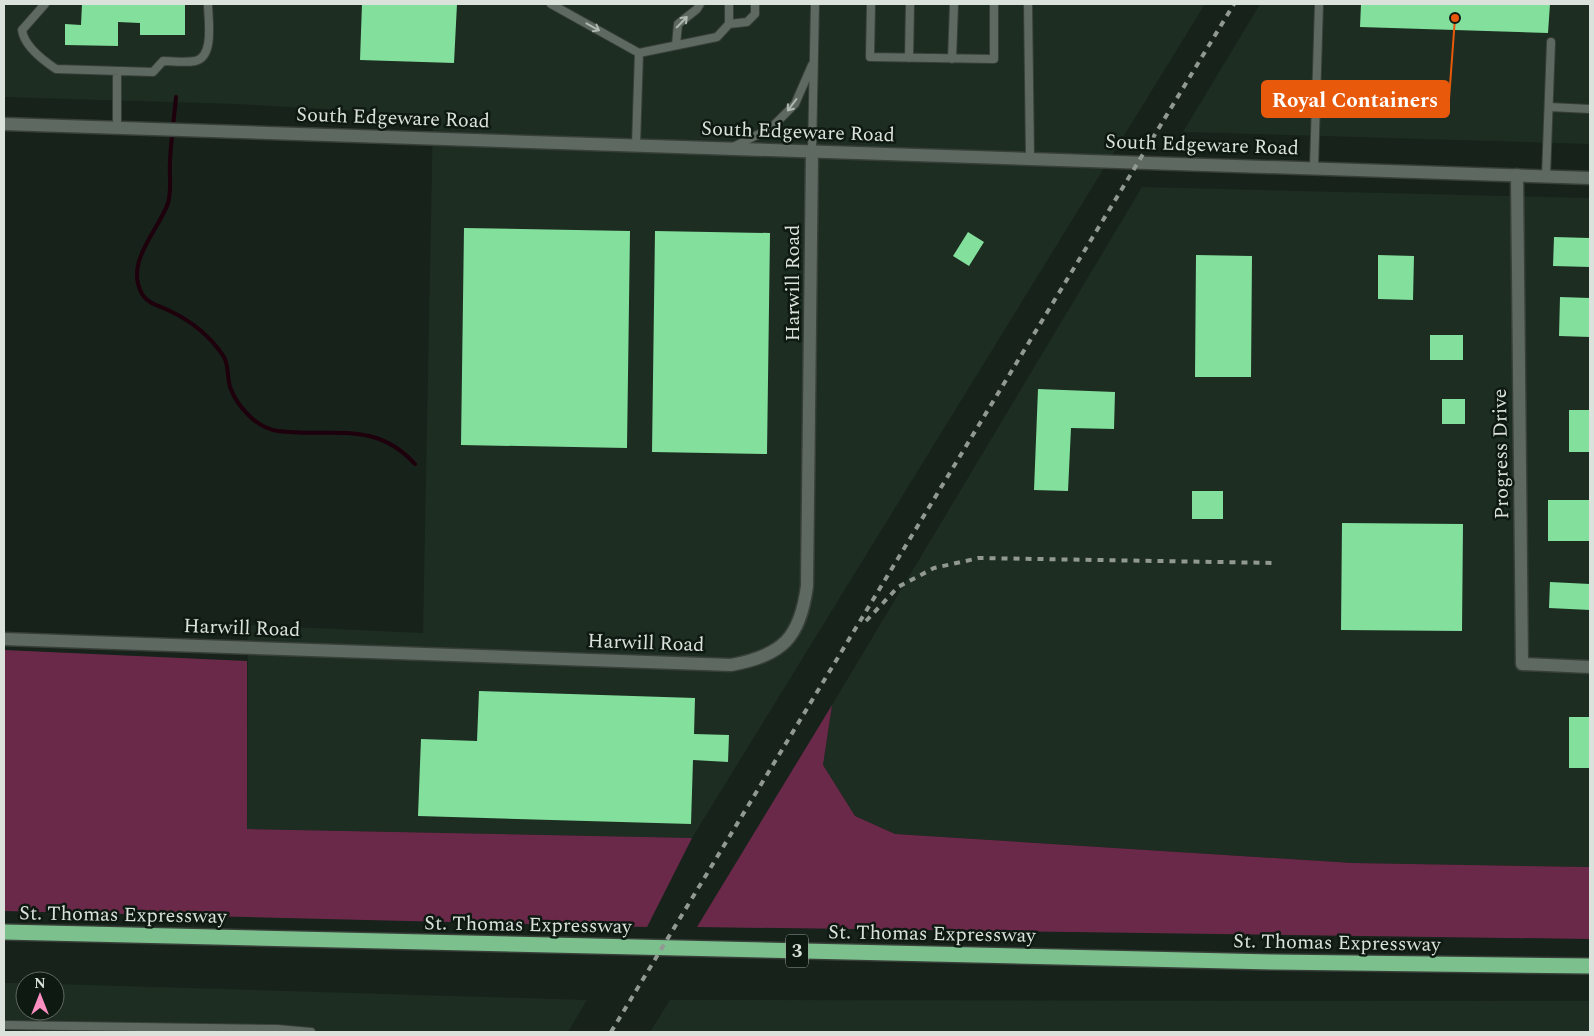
<svg xmlns="http://www.w3.org/2000/svg" width="1594" height="1036" font-family="Spectral,serif">
<style>
.built{fill:#1d2d21}
.green{fill:#6b294a}
.lines{fill:none;stroke-linecap:round;stroke-linejoin:round}
.stream{stroke:#1e000d;stroke-width:4}
.building{fill:#83df9c}
.lane-casing{stroke:#383f39;stroke-width:10}
.street-casing{stroke:#383f39;stroke-width:15}
.secondary-casing{stroke:#383f39;stroke-width:15}
.highway-casing{stroke:#383f39;stroke-width:18}
.lane{stroke:#5e6a61;stroke-width:8}
.street{stroke:#5e6a61;stroke-width:12}
.secondary{stroke:#5e6a61;stroke-width:12}
.highway{stroke:#7cc08d;stroke-width:15}
.rail{stroke:#919992;stroke-width:4;stroke-dasharray:6 6;stroke-linecap:butt}
.oneway{stroke:#afb8b1}
.labels{text-anchor:middle;dominant-baseline:central;stroke-width:5;stroke-linejoin:round;paint-order:stroke}
.shield{fill:#0e1911;stroke:#9ea69f;stroke-width:1}
.shield-label{font-size:19px;font-weight:bold;fill:#dbe2dc}
.street-label{font-size:20px;fill:#dbe2dc;stroke:#0e1911}
.leader{fill:none;stroke:#e8590c;stroke-width:2}
.callout-dot{fill:#e8590c;stroke:#0e1911;stroke-width:2}
.callout{fill:#e8590c;stroke:#e8590c;stroke-width:2}
.callout-label{font-size:21px;text-anchor:middle;font-weight:bold;fill:#fff}
</style>
<rect width="100%" height="100%" fill="#17221a"/>
<path class="built" d="M4 4H1205L692 838 247 829 248 625 423 633 433 115 236 104 4 97Z
M1260 4H1590V144L1183 132Z
M1142 187 1590 198V867L1352 863 895 834 855 816 823 765 832 705Z
M4 983H25V1011H55V984L587 1000 568 1032H4Z
M670 1000 1590 1001V1032H650Z"/>
<path class="green" d="M4 650 247 661V829L692 838 647 927 4 911Z
M832 705 823 765 855 816 895 834 1352 863 1590 867V939L697 927Z"/>
<g class="lines">
<path class="stream" d="M176 97C174 119 171 140 170 161 169 175 172 190 168 203 159 230 124 262 142 294 148 304 160 306 170 311 191 321 211 337 224 357 229 366 227 377 230 387 237 406 256 428 278 431 331 438 374 419 415 464"/>
</g>
<path class="building" d="M82 4H185V35H140V23L118 22V46L65 45V24L81 25Z
M362 4H457L454 63 360 60Z
M1361 4H1550L1548 33 1360 27Z
M464 228 630 231 627 448 461 445Z
M655 231 770 233 767 454 652 452Z
M968 232 984 242 969 266 953 256Z
M1554 237 1590 238V267L1553 266Z
M1196 255 1252 256 1251 377H1195Z
M1378 255 1414 256 1413 300 1378 299Z
M1560 297 1590 298V337L1559 336Z
M1430 335H1463V360H1430Z
M1038 389 1115 392 1114 429 1071 428 1068 491 1034 490Z
M1442 399H1465V424H1442Z
M1569 410H1590V452H1569Z
M1192 491H1223V519H1192Z
M1548 500H1590V541H1548Z
M1342 523 1463 524 1462 631 1341 630Z
M1550 582 1590 584V610L1549 608Z
M479 691 695 698 694 734 729 735 728 762 693 760 691 824 418 816 421 739 477 741Z
M1569 717H1590V768H1569Z"/>
<g class="lines">
<g class="lane-casing">
<path id="lane" d="M45 4 22 30C24 46 44 61 56 69L153 72 163 61C173 61 185 63 195 61 215 57 208 19 208 4
M551 4 639 53 717 37 729 24 747 22 755 14V4
M871 4 870 57 994 59V4
M1028 4 1030 159
M729 24V4
M676 45 678 24 697 9 700 4
M909 58 910 4
M952 59 954 4
M1549 107 1590 109
M117 128V71
M636 145 639 53
M733 147 771 128 795 104 812 65
M812 151 815 4
M1314 167 1319 4
M1546 176 1551 42
M4 1025 277 1029 311 1032"/>
</g>
<g class="street-casing">
<path id="street" d="M1517 175 1522 664 1590 667
M4 639 731 665C783 655 800 638 807 586L812 151"/>
</g>
<g class="secondary-casing">
<path id="secondary" d="M4 124 1590 178"/>
</g>
<g class="highway-casing">
<path id="highway" d="M4 932 1274 962 1590 966"/>
</g>
<use href="#lane" class="lane"/>
<use href="#street" class="street"/>
<use href="#secondary" class="secondary"/>
<use href="#highway" class="highway"/>
<path class="rail" d="M866 621 898 587 934 568 979 558 1276 563
M611 1032 1234 4"/>
</g>
<defs><path id="oneway-shaft" d="M-6 0H5M1.5-3L5.5 0L1.5 3" fill="none" stroke-width="1.6" stroke-linecap="round" stroke-linejoin="round" transform="scale(1.25)"/></defs>
<g class="oneway">
<use href="#oneway-shaft" transform="translate(682 22) rotate(-46)"/>
<use href="#oneway-shaft" transform="translate(593 27) rotate(29)"/>
<use href="#oneway-shaft" transform="translate(792 105) rotate(127)"/>
</g>
<g class="labels">
<rect class="shield" x="786" y="934.5" width="22" height="33" rx="4"/>
<g class="shield-label">
<text x="797" y="951">3</text>
</g>
<g class="street-label">
<text transform="translate(393 118) rotate(2)">South Edgeware Road</text>
<text transform="translate(798 132) rotate(2)">South Edgeware Road</text>
<text transform="translate(1202 145) rotate(2)">South Edgeware Road</text>
<text transform="translate(793 283) rotate(-90)">Harwill Road</text>
<text transform="translate(1501 454) rotate(-91)">Progress Drive</text>
<text transform="translate(242 628) rotate(2)">Harwill Road</text>
<text transform="translate(646 643) rotate(2)">Harwill Road</text>
<text transform="translate(123 915) rotate(1)">St. Thomas Expressway</text>
<text transform="translate(528 925) rotate(1)">St. Thomas Expressway</text>
<text transform="translate(932 934) rotate(1)">St. Thomas Expressway</text>
<text transform="translate(1337 943) rotate(1)">St. Thomas Expressway</text>
</g>
</g>
<path class="leader" d="M1455 18L1449 99"/>
<circle class="callout-dot" cx="1455" cy="18" r="5"/>
<rect class="callout" x="1262" y="81" width="187" height="36" rx="5"/>
<g class="callout-label">
<text x="1355" y="107">Royal Containers</text>
</g>
<rect width="1594" height="1036" fill="none" stroke="#dbe2dc" stroke-width="10"/>
<g transform="translate(40 996)"><circle r="24" fill="#0e1911" stroke="#606962"/>
<path d="M0-4L9 19L0 12L-9 19Z" fill="#fc8fc1"/>
<text y="-8" font-size="14" font-weight="bold" text-anchor="middle" fill="#dbe2dc">N</text>
</g>
</svg>
